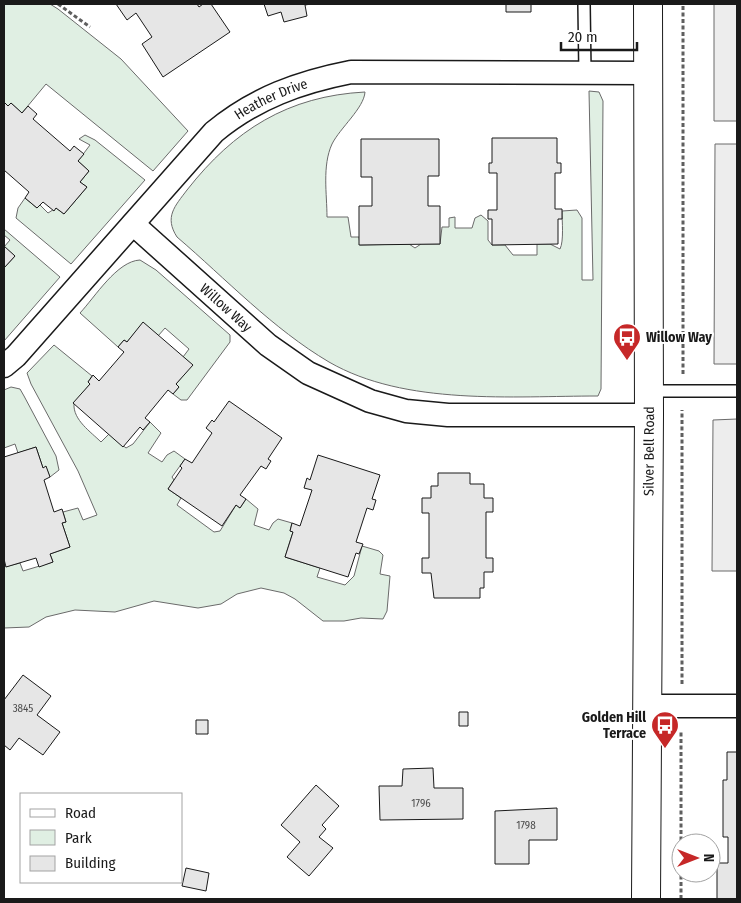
<svg xmlns="http://www.w3.org/2000/svg" width="741" height="903" font-family="'Fira Sans Condensed',sans-serif">
<style>
.green{fill:#e0efe3;stroke:#6a6a6a}
.parking{fill:#ededed;stroke:#6a6a6a}
.building{fill:#e6e6e6;stroke:#1a1a1a}
.lines{fill:none;stroke-linecap:round;stroke-linejoin:round}
.lane-casing{stroke:#1a1a1a;stroke-width:14}
.street-casing{stroke:#1a1a1a;stroke-width:25}
.secondary-casing{stroke:#1a1a1a;stroke-width:30}
.path{stroke:#5f5f5f;stroke-width:3;stroke-dasharray:4 2.5;stroke-linecap:butt}
.lane{stroke:#fff;stroke-width:11}
.street{stroke:#fff;stroke-width:22}
.secondary{stroke:#fff;stroke-width:28}
.labels{text-anchor:middle;dominant-baseline:central;stroke-width:4;stroke-linejoin:round;paint-order:stroke}
.number-label{font-size:11px;fill:#4d4d4d}
.street-label{font-size:14px;fill:#1a1a1a;stroke:#fff}
.poi-label{font-size:14px;font-weight:bold;fill:#1a1a1a;stroke:#fff;text-anchor:start}
</style>
<rect width="100%" height="100%" fill="#fff"/>
<path class="green" d="M4 4H50L58 9 121 59 188 131 153 171 46 84 22 113 11 103 8 106 4 102Z
M589 91 599 92 603 101 601 389 598 396C513 396 405 406 329 362 273 329 226 279 177 237 164 217 175 206 187 190 234 130 288 96 365 92 364 108 340 128 332 144 322 166 327 194 327 217H348L351 237H359L360 245 409 244 415 248 421 244H440L442 227H449V218L455 217V228H472L475 218 481 215 488 221V240L492 245H505L513 255H537V244H550L560 249C564 241 562 221 562 211L577 210 582 218V280H593Z
M85 135 95 140 145 180 71 264 16 218 18 208 25 198 37 208 40 205 48 213 56 208 64 214 87 187 80 182 89 171 78 161 90 145 79 139Z
M4 229 60 277 4 341V268L15 256 4 247 10 240 4 235Z
M140 260 156 270 230 335V342L187 400H181L173 394 179 387 176 384 192 365 183 357 189 349 165 328 158 336 143 323 127 342 124 340 118 347 80 313C95 297 117 261 140 260Z
M54 345 92 376 88 382 90 384 74 404C73 420 91 432 101 442L109 434 126 448 133 444 150 422 161 433 148 453 162 462 167 455 174 451 185 459 172 477 174 480 168 489 181 498 177 505 214 532 220 531 236 505 240 508 246 499 258 509 254 525 269 530 273 523 278 519 292 523 290 531 293 532 285 557 320 568 317 577 345 585 354 576 362 546 379 551 383 555 380 574 390 576 387 611 383 619 361 618 344 621H323L295 599 284 593 261 588 237 594 221 604 198 608 154 601 115 612 75 610 46 617 29 627 4 628V567L20 563 23 571 53 562 50 554 70 547 62 523 66 522 63 512 78 508 83 520 97 515 78 471 31 384 27 373Z
M11 387 20 389 24 396 56 456 59 470 50 477 46 467 43 468 36 447 18 453 15 444 4 448V390Z"/>
<path class="parking" d="M714 4H737V121H714Z
M715 144H737V571H712L713 420 737 419V364H714Z"/>
<path class="building" d="M116 4H197L199 7 203 4H211L230 32 163 77 142 44 152 37 136 13 127 20Z
M264 4H311L305 5 307 16 284 22 281 12 268 16Z
M506 4H531V12H506Z
M4 102 8 106 11 103 22 113 28 106 37 114 33 119 70 151 74 146 84 154 78 161 89 171 80 182 87 187 64 214 56 208 54 211 43 202 37 208 25 198 29 192 4 170Z
M492 138H557V163H561V173H555V209H562V219H558V244L492 245V219H488V210H497V173H489V163H492Z
M361 139H439V176H428V206H440V244L359 245V206H372V177H361Z
M4 246 15 256 4 268Z
M143 322 193 365 176 384 179 387 173 394 168 390 145 418 150 422 143 430 140 427 123 447 73 403 90 384 88 382 93 375 99 381 124 352 118 347 124 340 127 342Z
M229 401 282 438 268 459 271 461 266 469 261 466 240 495 246 499 240 508 236 505 222 526 168 489 182 468 180 466 185 459 192 463 212 433 206 428 212 420 214 422Z
M36 447 43 468 46 466 50 477 44 480 54 512 62 509 66 522 62 523 70 547 50 554 53 562 39 567 36 558 6 567 4 559V457Z
M318 455 380 475 372 499 376 500 373 510 367 508 356 542 363 544 359 554 356 553 348 577 285 557 293 532 290 531 292 523 300 526 312 490 304 488 307 478 310 480Z
M438 473H470V484H484V498H493V512H486V558H493V572H484V588H480V598H434L431 573H422V558H429V513H422V498H431V486H438Z
M23 675 51 696 37 715 60 732 43 755 19 738 10 750 4 745V700Z
M459 712H468V726H459Z
M196 720H208V734H196Z
M727 752H737V899H717V863H728V837H723V780H727Z
M433 768 434 788H463V819L380 820 379 786H402L403 769Z
M316 785 339 806 322 825 326 829 319 837 333 848 309 876 287 857 300 842 281 825Z
M557 808V840H529V864H495V811Z
M186 868 209 873 206 891 182 886Z"/>
<g class="lines">
<g class="lane-casing">
<path id="lane" d="M584 4 585 73
M649 391H737"/>
</g>
<g class="street-casing">
<g id="street">
<path id="s1" d="M133 224 268 345 308 373 370 401 406 411 448 415H649"/>
<path id="s2" d="M4 366 16 356 214 132C255 98 300 82 351 72L648 73"/>
<path d="M646 706H737"/>
</g>
</g>
<g class="secondary-casing">
<g id="secondary">
<path id="s3" d="M646 899 649 415 648 4"/>
</g>
</g>
<path class="path" d="M58 4 90 27
M683 374V4
M682 684V410
M681 899V730"/>
<use href="#lane" class="lane"/>
<use href="#street" class="street"/>
<use href="#secondary" class="secondary"/>
</g>
<defs>
<g id="bus-pin" transform="scale(1.4375)"><path d="M0 17L-7.5 6A9.5 9.5 0 1 1 7.5 6Z" fill="#c62828" stroke="#fff"/><path d="M-5-6H5V4H4V6H2V4H-2V6H-4V4H-5ZM-3.5-4V0h7V-4ZM-3.5 1.2v1.5H-2V1.2ZM2 1.2v1.5H3.5V1.2Z" fill="#fff"/></g>
</defs>
<g fill-rule="evenodd">
<use href="#bus-pin" x="627" y="337"/>
<use href="#bus-pin" x="665" y="725"/>
</g>
<g class="labels">
<g class="number-label">
<text x="23" y="708">3845</text>
<text x="421" y="803">1796</text>
<text x="526" y="825">1798</text>
</g>
<g class="street-label">
<text stroke="none"><textPath href="#s2" startOffset="381">Heather Drive</textPath></text>
<text stroke="none"><textPath href="#s1" startOffset="125">Willow Way</textPath></text>
<text stroke="none"><textPath href="#s3" startOffset="448">Silver Bell Road</textPath></text>
</g>
<g class="poi-label">
<text x="646" y="337">Willow Way</text>
<text x="646" y="717" text-anchor="end">Golden Hill<tspan x="646" dy="16">Terrace</tspan></text>
</g>
</g>
<rect width="741" height="903" fill="none" stroke="#1a1a1a" stroke-width="10"/>
<rect x="20" y="793" width="162" height="90" fill="#ffffff" stroke="#a3a3a3"/>
<rect x="30" y="809" width="25" height="8" fill="#ffffff" stroke="#a3a3a3"/>
<text x="65" y="818" font-size="15" fill="#1a1a1a">Road</text>
<rect x="30" y="830" width="25" height="15" fill="#e0efe3" stroke="#a3a3a3"/>
<text x="65" y="843" font-size="15" fill="#1a1a1a">Park</text>
<rect x="30" y="856" width="25" height="15" fill="#e6e6e6" stroke="#a3a3a3"/>
<text x="65" y="868" font-size="15" fill="#1a1a1a">Building</text>
<g transform="translate(696 858) rotate(90)"><circle r="24" fill="#ffffff" stroke="#a3a3a3"/>
<path d="M0-4L9 19L0 12L-9 19Z" fill="#c62828"/>
<text y="-8" font-size="14" font-weight="bold" text-anchor="middle" fill="#1a1a1a">N</text>
</g>
<path d="M561 42v8h76v-8" fill="none" stroke="#1a1a1a" stroke-width="2.5"/>
<text x="568" y="42" font-size="15" fill="#1a1a1a" stroke="#ffffff" stroke-width="4" paint-order="stroke">20 m</text>
</svg>
